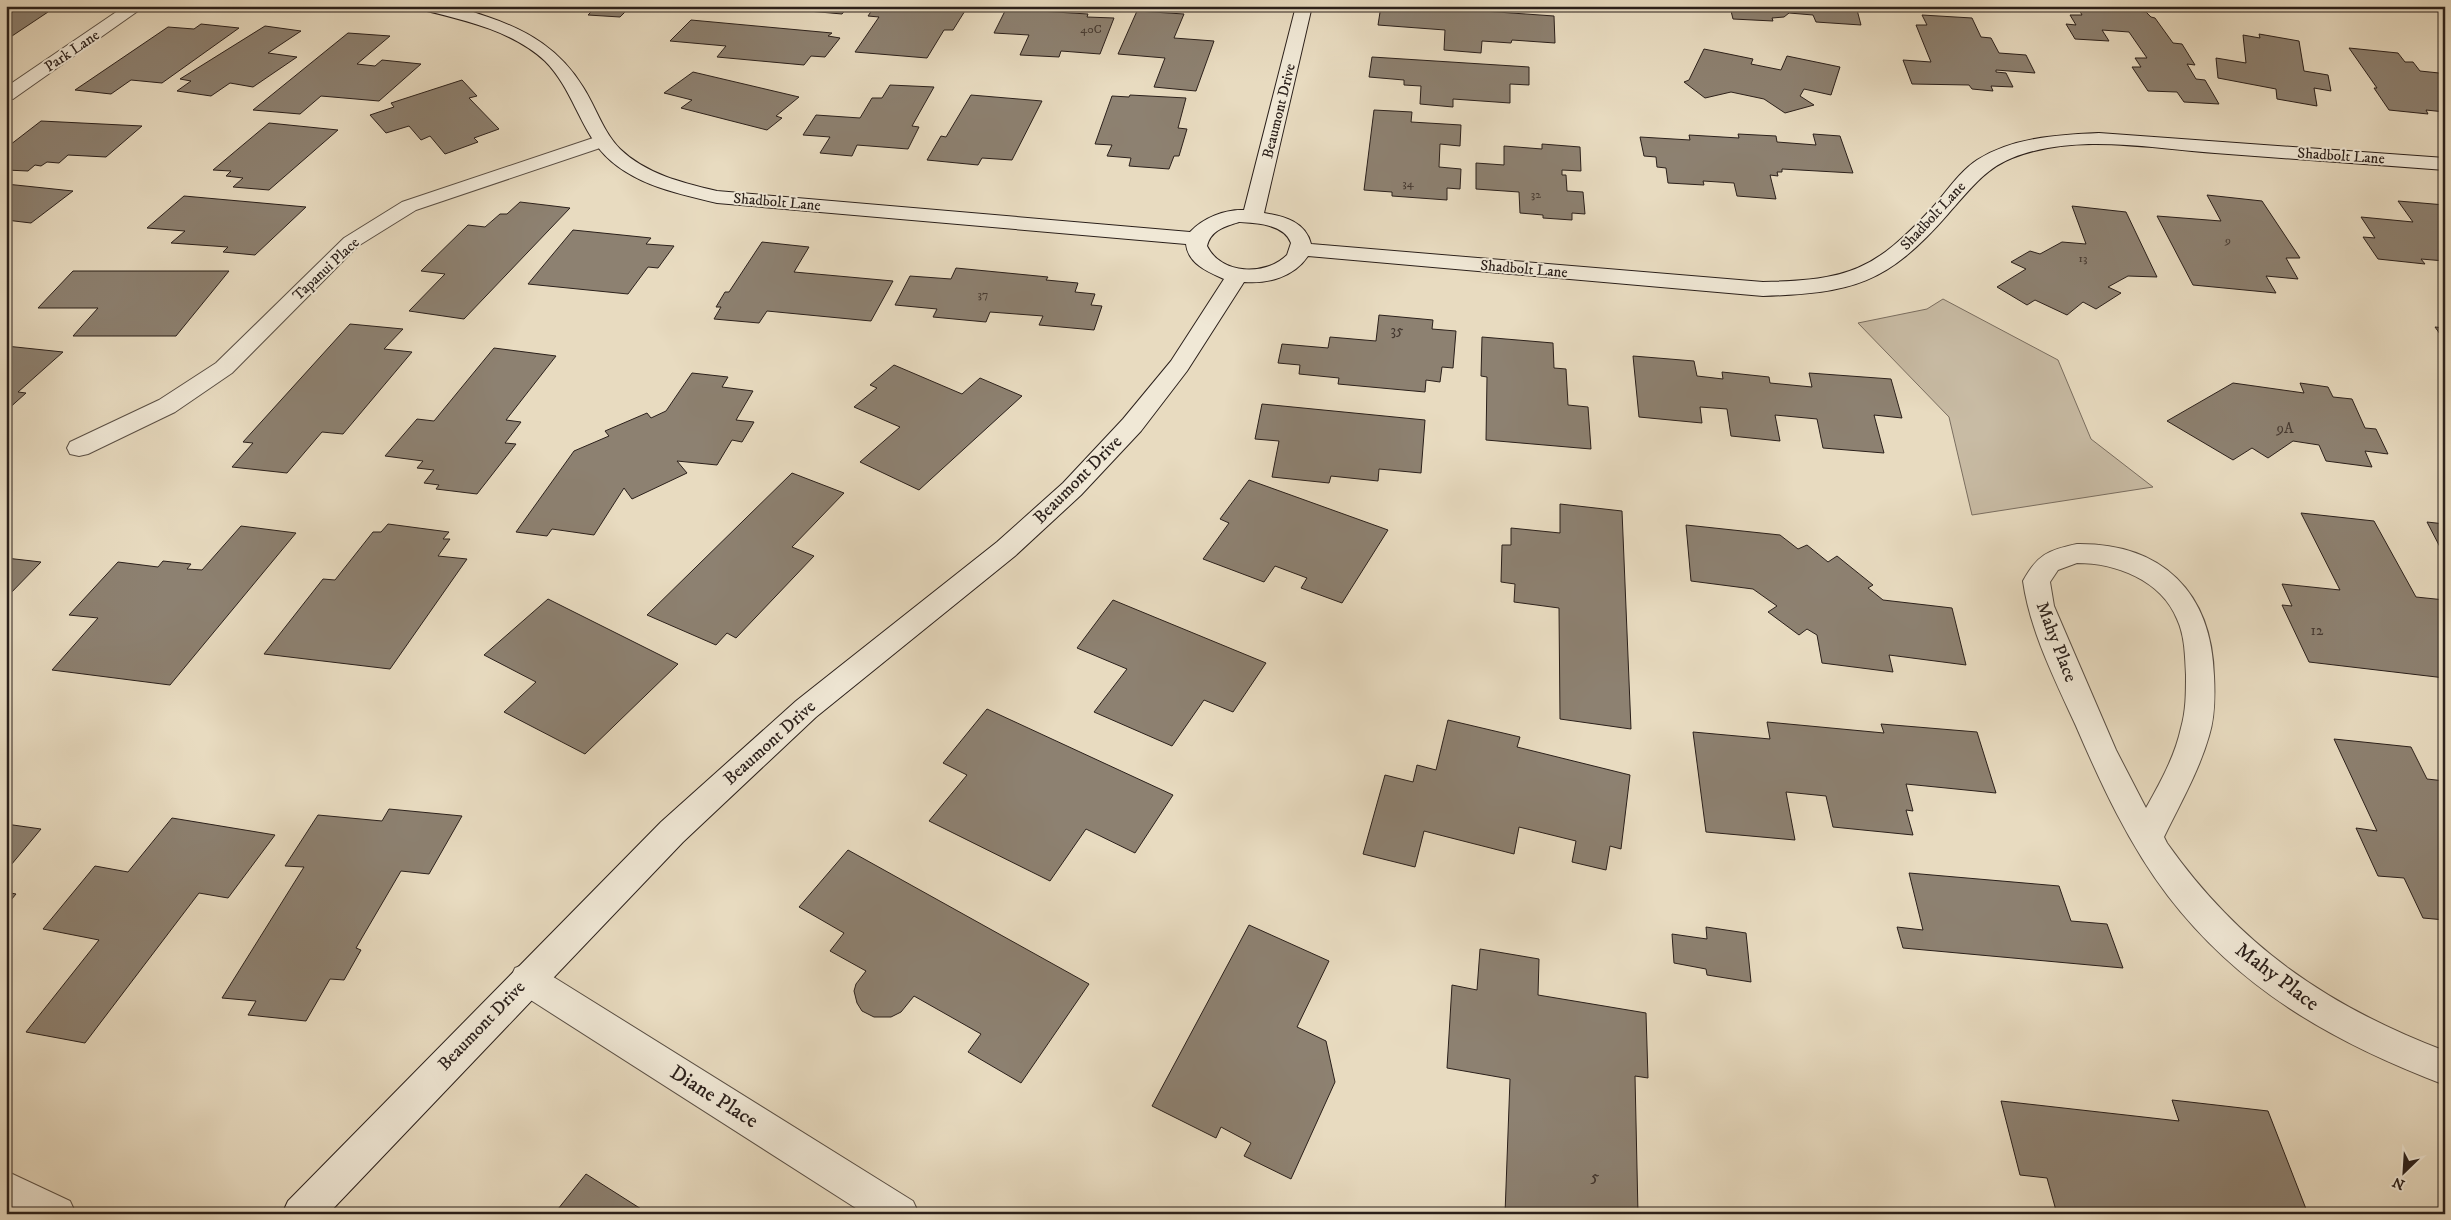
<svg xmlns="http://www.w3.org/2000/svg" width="2451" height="1220" font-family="'IM FELL DW Pica',serif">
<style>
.green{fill:#c8bba4;stroke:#7a6e60}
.building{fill:#8d8171;stroke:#2b201b}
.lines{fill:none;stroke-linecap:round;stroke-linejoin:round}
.street-casing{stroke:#5a4f44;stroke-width:2}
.secondary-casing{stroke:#2b201b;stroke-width:2}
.street{fill:#f0e8d6;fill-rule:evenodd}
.secondary{fill:#f0e8d6;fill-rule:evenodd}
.labels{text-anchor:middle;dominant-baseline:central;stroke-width:4;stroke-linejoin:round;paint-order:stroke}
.far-number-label{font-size:12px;fill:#443830}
.far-street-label{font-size:15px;fill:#2b201b;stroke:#f0e8d6}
.number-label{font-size:15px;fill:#443830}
.street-label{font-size:18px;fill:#2b201b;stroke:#f0e8d6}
.near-number-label{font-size:18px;fill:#443830}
.near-street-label{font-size:21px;fill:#2b201b;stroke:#f0e8d6}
</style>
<rect width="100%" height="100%" fill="#e8dbc0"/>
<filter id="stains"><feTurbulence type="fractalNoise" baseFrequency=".004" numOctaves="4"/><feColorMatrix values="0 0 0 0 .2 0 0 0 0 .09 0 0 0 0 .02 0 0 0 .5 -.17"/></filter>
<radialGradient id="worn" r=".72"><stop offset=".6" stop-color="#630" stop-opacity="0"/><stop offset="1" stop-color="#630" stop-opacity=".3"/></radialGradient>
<path class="green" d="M1943 299 2058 360 2091 439 2153 487 1972 515 1949 417 1858 323 1927 309Z"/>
<path class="building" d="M597 6H631L620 17 588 15Z
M858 6 856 9 847 8 842 14 763 7 761 10 727 7Z
M875 6H968L953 30H944L927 58 855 52 879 17 868 16Z
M1381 6H1412L1554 16 1555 43 1512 40 1511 43 1482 41 1481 53 1444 50 1445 30 1378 25Z
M1676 6H1708L1709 10 1676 8Z
M1721 6H1856L1861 25 1816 22 1813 15 1789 13 1784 17 1772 18 1773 21 1733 19 1730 7Z
M2077 6 2146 12 2151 17 2155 18 2173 43 2182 44 2195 65 2187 64 2196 79 2205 80 2219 104 2184 102 2177 92 2148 91 2132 67H2141L2135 58H2147L2129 32 2102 30 2109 41 2075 39 2066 24 2076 25 2070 15H2082Z
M6 9 48 12 6 40Z
M1006 9 1088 14 1087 17 1114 18 1100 54 1061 51 1059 57 1020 55 1029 35 994 33Z
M1137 11 1184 14 1174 38 1214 41 1196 91 1154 87 1165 58 1118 54Z
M1922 15 1972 18 1981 37 1991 38 1999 53 2026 55 2035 73 1996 70V72L2006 73 2013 87 1991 86 1993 91 1972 89 1969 85 1912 84 1903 60 1931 62 1916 25H1927Z
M691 20 832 33 828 36 840 38 825 57 811 56 804 65 717 57 726 46 670 41Z
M201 24 239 28 162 83 131 80 111 94 75 90 168 27 194 29Z
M265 26 301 31 268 53 297 57 253 87 230 83 211 96 177 91 191 81 180 79Z
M348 33 390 36 357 64 375 66 382 60 421 64 379 101 321 96 300 114 253 110Z
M2259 34 2299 41 2304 71 2328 75 2331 91 2314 88 2317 106 2277 99 2276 89 2218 78 2216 58 2246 63 2243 35 2260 38Z
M2349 48 2398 53 2405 62H2413L2420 71 2439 73 2445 81V112L2426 110 2428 114 2389 110 2374 88H2377Z
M1704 49 1753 59 1751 64 1781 70 1787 56 1840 67 1831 95 1804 89 1800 96 1814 105 1785 113 1764 99 1731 92 1705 98 1684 82 1689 80Z
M1372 57 1529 67V85L1510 84V103L1453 99V107L1420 104 1421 86 1404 85V80L1369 77Z
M693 72 799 97 776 116 782 118 767 130 681 108 692 100 664 93Z
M462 80 477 96 469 98 499 129 474 138 478 142 445 154 430 136 421 140 409 126 386 133 370 115 394 107 391 103Z
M890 85 934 87 912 126 919 127 908 149 857 145 852 156 820 153 830 137 803 135 816 115 860 118 872 98H882Z
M971 95 1042 101 1012 160 982 158 978 165 927 160 941 136 946 137Z
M1130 95 1186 98 1178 128 1187 129 1179 156H1174L1169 169 1129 166 1131 158 1107 156 1112 145 1095 144 1112 96 1129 97Z
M1374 110 1412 112 1411 122 1461 125 1460 146 1440 144 1439 167 1461 169 1460 189 1447 188V200L1392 196V192L1364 190Z
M41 121 142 126 106 157 68 155 59 163 47 162 41 166 35 165 28 171 6 170V148Z
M269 123 338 130 269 190 233 187 243 178 226 176 231 171 213 170Z
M1738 134 1776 136 1777 142 1816 145 1813 134 1840 136 1853 173 1782 169V172H1777L1778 176 1770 175 1776 199 1737 196 1734 183 1703 181 1704 185 1668 183 1666 168 1657 167 1656 157 1644 156 1640 137 1690 140 1689 135 1739 138Z
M1542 144 1580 147 1581 171 1562 170V175H1566L1567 191 1583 192 1585 214 1572 213V220L1543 218V215L1520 213 1519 192 1476 189V163L1504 165V146L1542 149Z
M6 184 73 191 31 223 6 220Z
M2207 195 2262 201 2300 258H2286L2298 279 2266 276 2276 293 2193 285 2157 216 2221 221Z
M184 196 306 207 255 255 223 252 228 247 171 243 185 231 147 228Z
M2398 201 2445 205V261L2421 259 2425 264 2378 259 2363 237 2375 238 2361 217 2413 222Z
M520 202 570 208 464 319 409 311 445 274 421 271 468 225 485 227 500 214H507Z
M2072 206 2126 212 2157 277 2128 276 2108 287 2121 293 2096 309 2083 302 2067 315 2035 300 2027 305 1997 287 2026 269 2011 262 2030 251 2040 254 2062 242 2086 244Z
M573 230 651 238 646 244 674 246 658 268 648 267 628 294 528 284Z
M762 242 809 247 794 272 893 281 871 321 767 311 759 323 714 319 721 307H716L725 292H729Z
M956 268 1048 277 1046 280 1078 283 1075 292 1095 294 1091 305 1102 306 1094 330 1039 325 1043 316 990 312 986 322 933 317 937 309 895 305 910 276 951 279Z
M73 271H229L176 336H73L98 308H38Z
M1379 315 1433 320 1432 329 1456 331 1453 368 1442 367 1440 382 1426 380 1425 392 1338 384 1339 378 1299 374 1300 365 1278 363 1282 344 1328 348 1330 337 1376 341Z
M350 324 403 329 384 349 412 352 343 434 322 432 287 473 232 467 253 443 243 442Z
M2435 327 2445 328V341Z
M1482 337 1553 343 1554 368 1566 369 1568 405 1588 407 1591 449 1486 440 1487 377 1481 376Z
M6 346 63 352 18 392 26 393 6 411Z
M494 348 556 356 506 420 521 422 505 443 516 444 477 494 436 489 439 485 424 483 434 470 417 468 423 461 385 456 417 419 434 421Z
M1633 356 1694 361 1697 376 1723 379 1722 372 1769 377 1770 383 1812 387 1809 373 1891 379 1902 418 1874 415 1884 453 1823 448 1817 419 1775 415 1780 441 1731 436 1727 409 1700 407 1702 423 1639 417Z
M894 365 962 394 980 378 1022 396 919 490 860 462 900 427 854 407 877 388 870 385Z
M692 373 728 377 722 387 753 391 736 420 754 422 742 442 732 440 717 465 677 461 687 473 632 499 624 488 594 535 552 529 547 536 516 532 574 451 609 436 605 431 647 413 651 418 666 411Z
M2233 383 2304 393 2300 383 2328 387 2333 397 2352 399 2365 428 2376 429 2388 454 2365 451 2372 467 2326 461 2319 445 2293 441 2268 458 2252 448 2233 460 2167 421Z
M1262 404 1425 420 1421 473 1379 469 1378 481 1331 476 1329 483 1272 477 1279 441 1255 439Z
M792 473 844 493 792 547 814 556 736 638 727 633 716 645 647 615Z
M1249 480 1388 530 1342 603 1301 588 1307 578 1275 566 1264 582 1203 559 1229 523 1220 519Z
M1560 504 1622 511 1631 729 1560 719 1559 608 1514 602 1515 584 1501 582 1502 545H1511V528L1560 533Z
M2301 513 2374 521 2416 597 2445 600V678L2309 662 2282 605 2292 606 2282 584 2340 590Z
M2427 522 2445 524V547H2440Z
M388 524 449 532 443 539H450L438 556 467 559 390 669 264 654 323 579 335 580 373 532H381Z
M1686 525 1780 535 1798 549 1807 545 1828 562 1837 556 1873 585 1868 588 1883 600 1952 608 1966 665 1889 655 1893 672 1822 663 1817 635 1807 629 1799 635 1768 612 1777 606 1753 589 1691 581Z
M241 526 296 533 170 685 52 670 98 618 69 615 118 562 158 567 163 561 191 564 187 569 202 570Z
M6 558 41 562 6 598Z
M548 599 678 664 585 754 504 712 536 682 484 655Z
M1113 600 1266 663 1233 712 1204 700 1172 746 1094 712 1127 669 1077 648Z
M987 709 1173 795 1135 853 1086 829 1050 881 929 821 967 775 943 763Z
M1448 720 1520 737 1517 747 1630 775 1621 849 1610 846 1606 870 1572 862 1576 841 1519 827 1514 854 1424 831 1415 867 1363 854 1385 775 1413 782 1417 765 1436 770Z
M1767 722 1884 733 1881 724 1977 732 1996 793 1906 784 1913 811 1906 810 1913 835 1833 827 1826 796 1786 792 1795 840 1706 832 1693 732 1770 739Z
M2334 739 2411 747 2427 779 2445 781V920L2423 918 2404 878 2378 876 2356 828 2377 831Z
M389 809 462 816 429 874 401 871 356 948 361 950 344 980 330 979 306 1021 248 1015 256 1001 222 998 304 867 285 866 318 815 382 821Z
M172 818 275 835 228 898 199 893 85 1043 26 1032 99 940 43 929 95 866 128 872Z
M6 824 41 829 6 871Z
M848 850 1089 984 1021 1083 968 1052 981 1034 914 996 901 1012 891 1017H874L862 1011 857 1003 854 991 856 984 866 971 830 951 844 933 799 907Z
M1909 873 2059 886 2071 921 2107 924 2123 968 1903 948 1897 927 1923 930Z
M6 892 16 894 6 906Z
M1249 925 1329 961 1297 1027 1326 1041 1335 1082 1291 1179 1244 1156 1251 1143 1221 1127 1216 1138 1152 1106Z
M1706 927 1746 933 1751 982 1707 975 1706 969 1674 963 1672 934 1707 939Z
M1480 949 1539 959 1538 995 1646 1013 1648 1078 1635 1076 1638 1214H1505L1510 1079 1447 1068 1452 985 1477 990Z
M2172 1100 2268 1111 2308 1214H2057L2047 1178 2020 1175 2001 1101 2179 1121Z
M586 1174 649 1214H554Z"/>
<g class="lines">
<g class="street-casing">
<path id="street" d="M125 6H145L13 99 6 100V87Z
M602 135 609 137 612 141 609 145 416 210 358 246 232 373 175 412 88 454 79 456 70 454 67 448 70 442 159 400 216 363 344 238 402 202Z
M2077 544C2162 543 2212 592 2214 676 2215 696 2215 717 2209 736 2199 771 2180 804 2164 837L2167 843C2240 946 2327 1006 2445 1051V1085C2335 1043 2241 991 2168 896 2129 845 2101 784 2076 726 2055 680 2030 631 2023 581 2037 555 2048 550 2077 544ZM2077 563C2116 563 2161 580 2177 619 2185 636 2185 656 2186 675 2186 693 2186 711 2181 728 2175 756 2160 783 2146 808L2116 750 2054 606 2050 582 2058 570Z
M527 963 539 968 913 1201 919 1214H865L515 990 510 979 515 968Z
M6 1171 70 1201 76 1214H15L6 1210Z"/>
</g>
<g class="secondary-casing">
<path id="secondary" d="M421 6C431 6 441 5 451 6 463 8 476 13 488 17 529 31 560 50 583 87 596 107 603 132 620 149 646 174 683 183 717 191L1190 232C1203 218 1225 209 1244 210L1296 6H1312L1264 213C1284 216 1306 222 1311 244L1763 282C1849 280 1874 271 1933 207 1947 191 1959 172 1977 160 2013 137 2058 135 2099 133L2445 158V170C2368 164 2291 159 2215 153 2150 148 2074 133 2012 158 1984 169 1968 192 1948 214 1887 284 1853 293 1763 296L1308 256C1294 277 1268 284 1244 282L1187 371 1141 431 1081 495 1015 556 816 717 683 842 328 1214H282L288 1201 661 822 796 701 997 542 1063 483 1123 419 1171 361 1224 279C1208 272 1188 264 1186 244L717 203C671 192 615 181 590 135 575 110 566 82 545 61 513 31 464 20 423 10ZM1239 222C1256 223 1284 224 1291 243L1287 255C1266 276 1221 275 1207 246 1211 230 1224 227 1239 222Z"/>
</g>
<use href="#street" class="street"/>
<use href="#secondary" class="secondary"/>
</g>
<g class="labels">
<g class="far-number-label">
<text x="1091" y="29">40C</text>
<text x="1408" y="183">34</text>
<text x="1536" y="194">32</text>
<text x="2228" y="240">9</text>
<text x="2083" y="258">13</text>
<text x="983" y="294">37</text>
</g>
<g class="far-street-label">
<text transform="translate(72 51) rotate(-34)">Park Lane</text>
<text transform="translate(1279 111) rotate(-76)">Beaumont Drive</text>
<text transform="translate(2341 156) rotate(4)">Shadbolt Lane</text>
<text transform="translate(777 202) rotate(5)">Shadbolt Lane</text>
<text transform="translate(1933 216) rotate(-47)">Shadbolt Lane</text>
<text transform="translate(326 269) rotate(-43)">Tapanui Place</text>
<text transform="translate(1524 269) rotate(5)">Shadbolt Lane</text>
</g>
<g class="number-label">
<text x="1397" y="330">35</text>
<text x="2285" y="428">9A</text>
<text x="2317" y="630">12</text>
</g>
<g class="street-label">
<text transform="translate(1078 480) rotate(-45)">Beaumont Drive</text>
<text transform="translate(2056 642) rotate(69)">Mahy Place</text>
<text transform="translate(770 743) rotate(-42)">Beaumont Drive</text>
<text transform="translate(482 1026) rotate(-46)">Beaumont Drive</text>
</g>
<g class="near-number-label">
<text x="1595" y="1177">5</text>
</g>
<g class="near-street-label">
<text transform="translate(2277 977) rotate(37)">Mahy Place</text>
<text transform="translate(714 1097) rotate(32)">Diane Place</text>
</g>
</g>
<rect width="2451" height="1220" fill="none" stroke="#e8dbc0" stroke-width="25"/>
<rect x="8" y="8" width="2436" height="1205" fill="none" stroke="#2b201b" stroke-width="2.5"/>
<rect x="12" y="12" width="2426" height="1195" fill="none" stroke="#2b201b"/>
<g transform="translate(2404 1172) rotate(205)" stroke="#f0e8d6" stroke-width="4" paint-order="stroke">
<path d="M0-4L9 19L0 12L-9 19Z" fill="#2b201b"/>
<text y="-8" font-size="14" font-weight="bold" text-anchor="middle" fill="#2b201b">N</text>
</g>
<rect width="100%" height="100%" filter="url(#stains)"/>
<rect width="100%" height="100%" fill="url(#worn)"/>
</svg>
